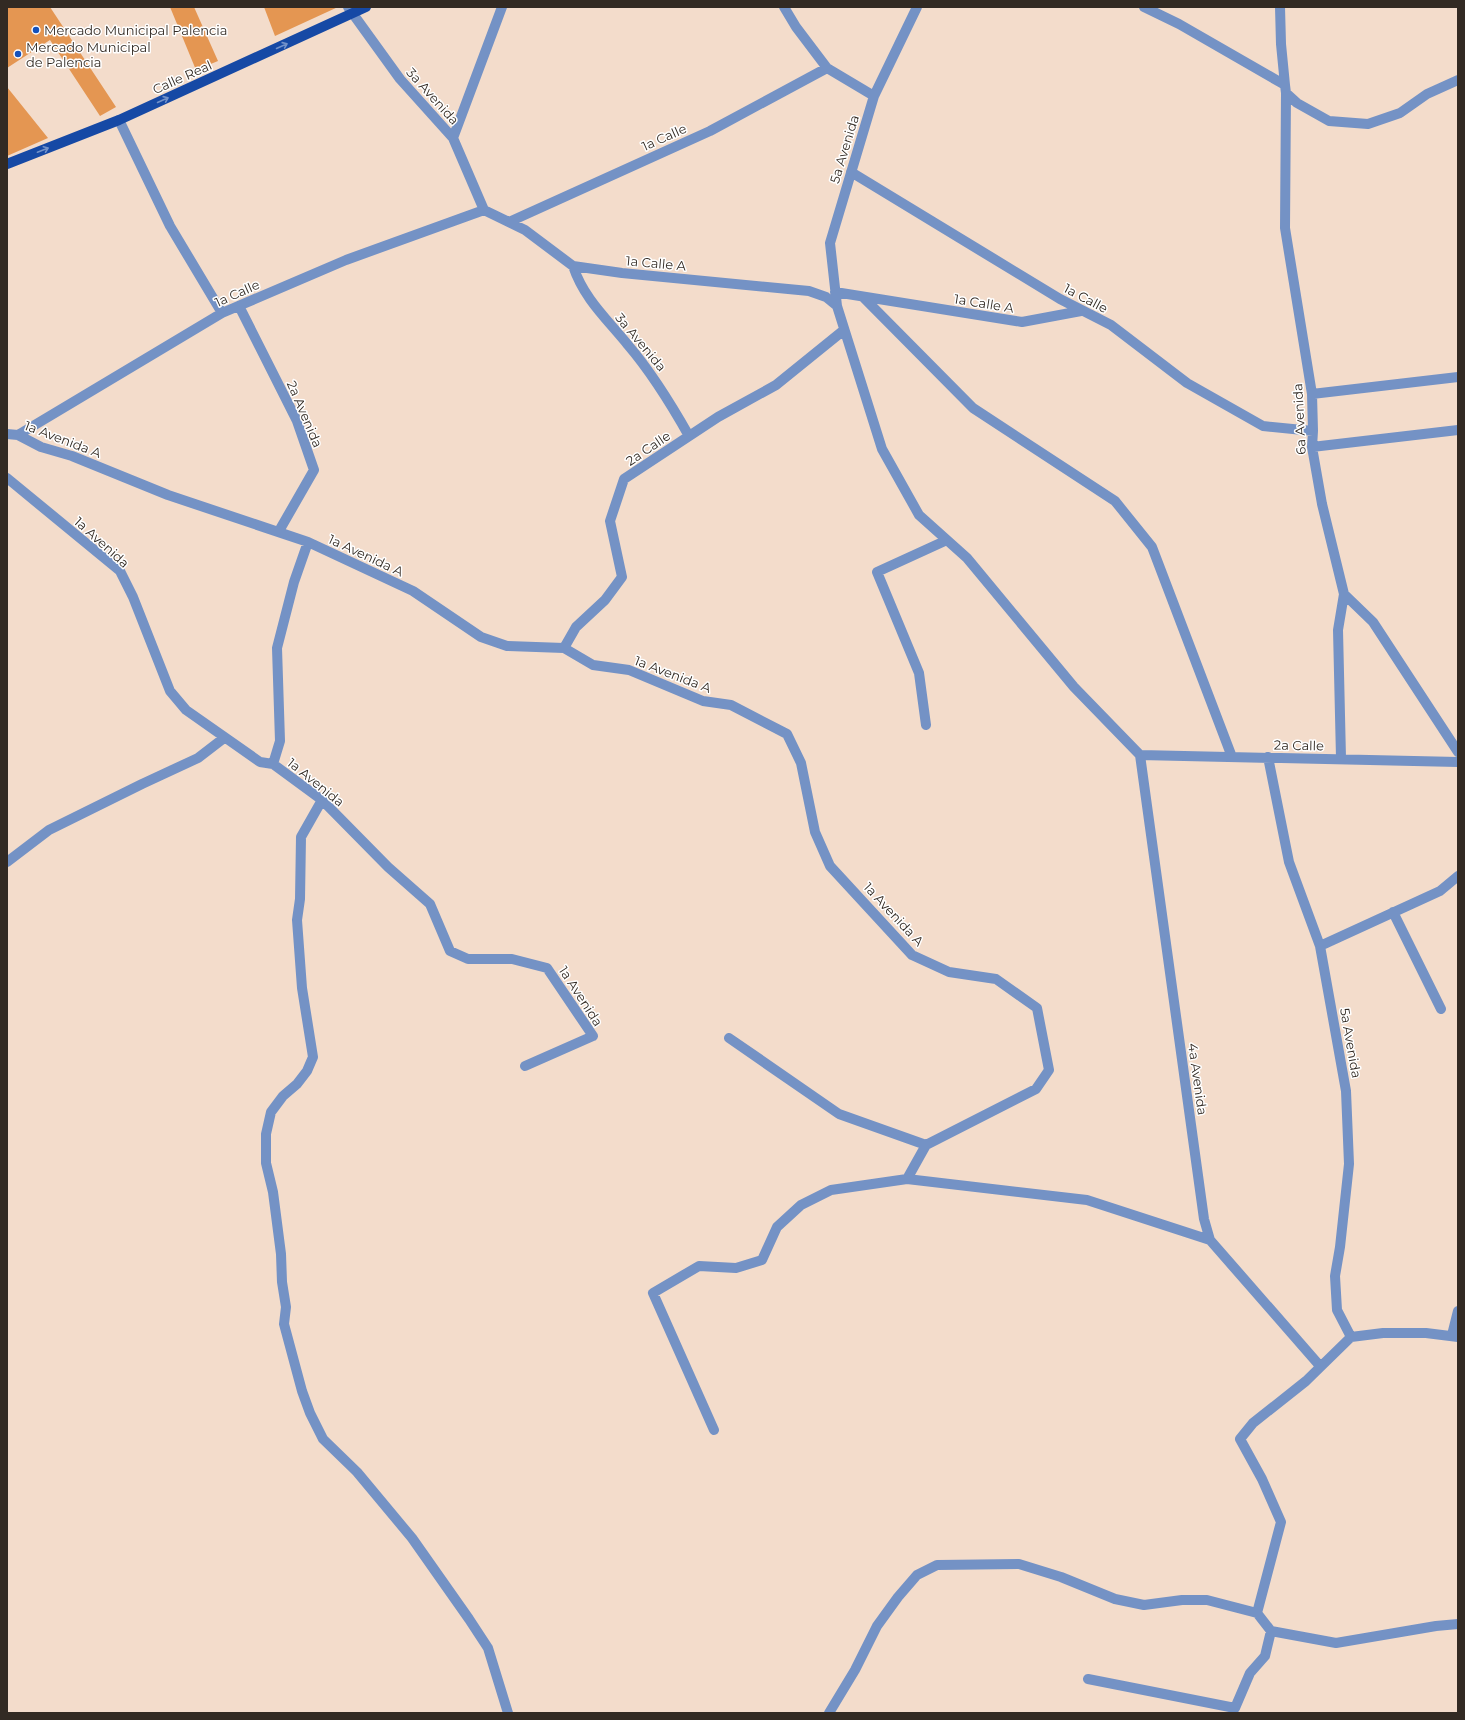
<svg xmlns="http://www.w3.org/2000/svg" width="1465" height="1720" font-family="Montserrat,sans-serif">
<style>
.building{fill:#e49652}
.lines{fill:none;stroke-linecap:round;stroke-linejoin:round}
.minor{stroke:#7492c5;stroke-width:10}
.primary{stroke:#1649a5;stroke-width:10}
.oneway{stroke:#7392c9}
.poi-dot{fill:#1451bc;stroke:#fff;stroke-width:1.5}
.labels{text-anchor:middle;dominant-baseline:central;stroke-width:3;stroke-linejoin:round;paint-order:stroke}
.poi-label{font-size:13px;fill:#322a23;stroke:#fff;text-anchor:start}
.street-label{font-size:13px;fill:#322a23;stroke:#fff}
</style>
<rect width="100%" height="100%" fill="#f3dccb"/>
<path class="building" d="M7 7H50L116 107 100 116 50 40 7 68Z
M170 7H194L218 61 196 70Z
M264 7H338L275 36Z
M7 87 48 138 7 156Z"/>
<g class="lines">
<path class="minor" d="M348 7 400 79 453 138 484 210
M784 7 796 27 827 68 874 96
M917 7 874 96 830 243 837 306 882 449 919 515 967 558 1074 687 1140 755
M1144 7 1179 24 1285 85 1286 93 1297 103 1329 121 1368 124 1400 113 1427 94 1458 80
M1280 7 1281 44 1285 85
M1286 93 1285 228 1312 394 1313 431 1312 447 1322 504 1344 594 1373 622 1458 752
M119 120 170 226 222 313
M453 138 502 7
M851 172 1060 299 1111 325 1187 383 1263 426 1313 431
M484 210 525 230 573 266 622 273 809 291 826 297 837 306
M509 222 710 131 827 68
M573 266C584 299 607 319 628 345 652 373 671 404 689 436
M835 292 1022 322 1081 311
M863 297 973 408 1115 501 1152 547 1232 757
M239 306 297 421 314 470 279 531
M1312 394 1458 377
M7 434 18 435 41 447 72 456 168 495 308 542 413 591 481 637 507 646 564 648 593 665 629 670 703 701 731 705 787 734 801 763 815 832 830 866 912 955 949 972 996 979 1037 1008 1049 1070 1036 1089 926 1145
M18 435 222 313 346 260 484 210
M1312 447 1458 430
M7 478 120 571 133 597 170 691 186 710 260 762 273 764 322 800 388 867 430 904 450 951 468 959H512L547 968 593 1036 525 1066
M564 648 576 627 605 600 622 577 610 521 624 479 718 417 776 385 844 330
M926 725 919 673 877 572 947 540
M1140 755 1204 1219 1210 1240 1320 1366
M1140 755 1458 762
M1268 757 1289 862 1320 946 1346 1091 1349 1164 1340 1247 1335 1276 1337 1310 1351 1337
M1341 758 1338 630 1344 594
M273 764 280 741 277 648 294 582 308 542
M322 800 301 837 300 899 297 920 302 988 313 1057 307 1071 297 1084 283 1096 271 1112 266 1134V1163L273 1192 281 1254 282 1282 286 1307 284 1324 302 1391 310 1413 323 1439 357 1472 412 1538 469 1619 488 1648 508 1713
M7 862 49 830 142 784 198 758 224 738
M1393 912 1441 1009
M1320 946 1440 891 1458 876
M729 1038 839 1114 926 1145
M926 1145 907 1179 1087 1200 1210 1240
M1452 1335 1458 1311
M714 1430 653 1293 699 1266 736 1268 762 1260 777 1227 801 1205 831 1190 907 1179
M1257 1613 1281 1522 1262 1479 1240 1439 1253 1423 1306 1381 1351 1337 1383 1333H1426L1458 1337
M1088 1679 1235 1708 1250 1673 1265 1656 1271 1631 1336 1643 1436 1626 1458 1624
M829 1713 855 1670 877 1626 898 1597 917 1575 937 1565 1019 1564 1061 1577 1115 1599 1144 1605 1182 1600H1207L1257 1613 1271 1631"/>
<path class="primary" d="M7 164 119 120 366 7"/>
</g>
<defs><path id="oneway-shaft" d="M-6 0H5M1.5-3L5.5 0L1.5 3" fill="none" stroke-width="1.6" stroke-linecap="round" stroke-linejoin="round"/></defs>
<g class="oneway">
<use href="#oneway-shaft" transform="translate(282 46) rotate(-24)"/>
<use href="#oneway-shaft" transform="translate(163 100) rotate(-24)"/>
<use href="#oneway-shaft" transform="translate(43 150) rotate(-21)"/>
</g>
<g class="poi-dot">
<circle cx="36" cy="30" r="4"/>
<circle cx="18" cy="54" r="4"/>
</g>
<g class="labels">
<g class="poi-label">
<text x="44" y="30">Mercado Municipal Palencia</text>
<text x="26" y="47">Mercado Municipal<tspan x="26" dy="15">de Palencia</tspan></text>
</g>
<g class="street-label">
<text transform="translate(182 77) rotate(-24)">Calle Real</text>
<text transform="translate(433 96) rotate(48)">3a Avenida</text>
<text transform="translate(664 137) rotate(-24)">1a Calle</text>
<text transform="translate(844 149) rotate(-73)">5a Avenida</text>
<text transform="translate(656 263) rotate(5)">1a Calle A</text>
<text transform="translate(237 293) rotate(-24)">1a Calle</text>
<text transform="translate(1086 298) rotate(28)">1a Calle</text>
<text transform="translate(984 303) rotate(9)">1a Calle A</text>
<text transform="translate(641 342) rotate(50)">3a Avenida</text>
<text transform="translate(305 414) rotate(67)">2a Avenida</text>
<text transform="translate(1299 419) rotate(-93)">6a Avenida</text>
<text transform="translate(63 439) rotate(21)">1a Avenida A</text>
<text transform="translate(648 448) rotate(-34)">2a Calle</text>
<text transform="translate(102 542) rotate(42)">1a Avenida</text>
<text transform="translate(366 555) rotate(25)">1a Avenida A</text>
<text transform="translate(673 674) rotate(21)">1a Avenida A</text>
<text transform="translate(1299 745) rotate(1)">2a Calle</text>
<text transform="translate(316 782) rotate(39)">1a Avenida</text>
<text transform="translate(894 914) rotate(47)">1a Avenida A</text>
<text transform="translate(581 996) rotate(57)">1a Avenida</text>
<text transform="translate(1351 1043) rotate(80)">5a Avenida</text>
<text transform="translate(1198 1079) rotate(82)">4a Avenida</text>
</g>
</g>
<rect width="1465" height="1720" fill="none" stroke="#322a23" stroke-width="16"/>
</svg>
